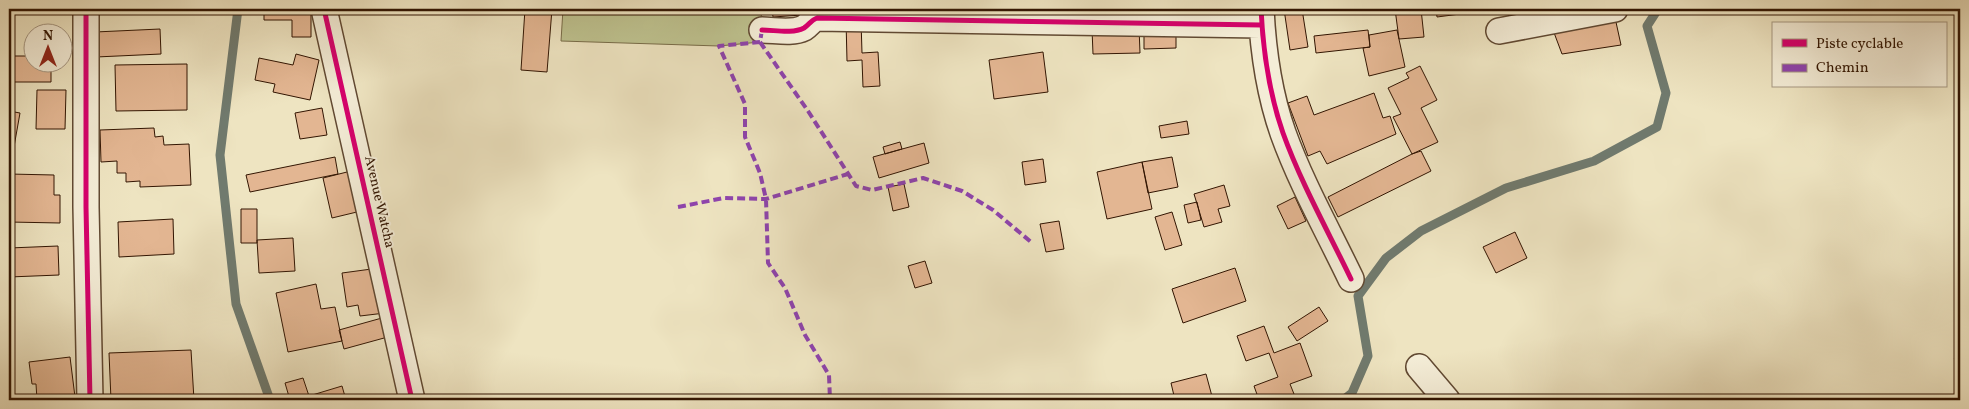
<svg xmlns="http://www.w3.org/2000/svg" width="1969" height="409" font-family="Vollkorn,serif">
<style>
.green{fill:#bec28f;stroke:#786c48}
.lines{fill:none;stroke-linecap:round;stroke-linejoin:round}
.stream{stroke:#707a6e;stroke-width:9}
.building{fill:#e3b692;stroke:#321502}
.minor-casing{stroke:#614932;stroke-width:28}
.minor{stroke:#f4edd7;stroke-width:25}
.quiet{stroke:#8e44ad;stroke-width:4;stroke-dasharray:8 4;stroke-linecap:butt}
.cycleway-casing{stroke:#f4edd7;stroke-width:8}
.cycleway{stroke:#d6006c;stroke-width:5}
.labels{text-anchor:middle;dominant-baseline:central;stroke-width:4;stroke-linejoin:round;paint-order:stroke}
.street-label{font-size:14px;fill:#321502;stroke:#f4edd7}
</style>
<rect width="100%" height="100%" fill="#eee4c1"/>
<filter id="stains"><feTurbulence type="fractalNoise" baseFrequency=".004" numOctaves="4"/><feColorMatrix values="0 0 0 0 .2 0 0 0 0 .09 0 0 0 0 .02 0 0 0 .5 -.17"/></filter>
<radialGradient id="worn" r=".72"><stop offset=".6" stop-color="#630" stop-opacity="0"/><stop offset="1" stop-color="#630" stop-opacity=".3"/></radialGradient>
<path class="green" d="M563 9H761L762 30 760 42 719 46 561 41Z"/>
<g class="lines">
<path class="stream" d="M238 9 220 155 236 304 270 400
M1343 400 1352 393 1368 356 1358 296 1386 258 1421 231 1506 188 1594 161 1657 127 1666 93 1647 26 1658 9"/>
</g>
<path class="building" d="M264 9H311V37H292V20H264Z
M525 9H552L547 72 521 70Z
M772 9H801L802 15 773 17Z
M1284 9H1302L1308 47 1290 50Z
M1395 9H1421L1424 37 1399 39Z
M1436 9H1459L1460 14 1437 17Z
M1614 13 1621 45 1562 54 1550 22Z
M846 20H861L862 53 878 52 880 86 863 87 862 60 847 61Z
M1139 27 1140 53 1093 54 1092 29Z
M1176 27V48L1144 49V28Z
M160 29 161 54 96 57 95 32Z
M1368 30 1370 47 1316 53 1314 36Z
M1397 30 1405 67 1369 76 1363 48 1370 47 1369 35Z
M1043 52 1048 92 994 99 989 60Z
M296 54 319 60 310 100 273 92 275 84 255 80 259 58 293 65Z
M9 56H32V62H51V82H9Z
M187 64V110L116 111 115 65Z
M1420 66 1437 100 1421 108 1438 142 1412 154 1393 117 1401 114 1388 88 1409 78 1406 73Z
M37 90H66L65 129H36Z
M1374 93 1383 118 1390 116 1396 134 1327 164 1320 151 1308 156 1288 103 1307 96 1314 115Z
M322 108 327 135 300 139 295 113Z
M9 111 20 113 12 158 9 157Z
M1187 121 1189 134 1161 138 1159 126Z
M154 128 155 137 163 136 164 145 189 144 191 185 140 187V181L126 182V173H117V161L101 162 100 130Z
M900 142 902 149 885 154 883 147Z
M924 143 929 163 879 178 873 157Z
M1421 151 1431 171 1338 217 1328 197 1412 154Z
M335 157 338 174 250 192 246 175Z
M1172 157 1178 187 1148 193 1142 162Z
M1043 159 1046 182 1025 185 1022 162Z
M1142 162 1152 209 1107 219 1097 172Z
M351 171 361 211 332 218 323 178Z
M9 174 54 175V195H60V223L9 222Z
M904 184 909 207 893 211 888 187Z
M1224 185 1230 206 1218 209 1222 222 1204 227 1194 194Z
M1295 197 1306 221 1288 229 1277 206Z
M1197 202 1201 220 1188 223 1184 205Z
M241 209H257V243H241Z
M1172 212 1182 245 1165 250 1155 217Z
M173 219 174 254 119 257 118 222Z
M1059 221 1064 249 1046 252 1040 224Z
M1515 232 1527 258 1496 273 1483 247Z
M293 238 295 271 259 273 257 240Z
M58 246 59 275 9 277V248Z
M925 261 932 283 915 288 908 266Z
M379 268 385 313 360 316 358 305 347 307 342 273Z
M1235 268 1246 301 1183 323 1172 289Z
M316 284 321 309 335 307 342 341 288 352 276 293Z
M1319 307 1328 321 1297 341 1288 327Z
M389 316 395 335 344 349 339 330Z
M1264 326 1274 353 1300 343 1312 376 1290 384 1296 399 1259 400 1254 386 1278 377 1269 353 1246 361 1237 336Z
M191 350 194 400H111L109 353Z
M1960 352V365L1954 358Z
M70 357 75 397 37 400 36 384H32L29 362Z
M1206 374 1213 400H1175L1171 383Z
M303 378 309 396 342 386 346 400H290L285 383Z"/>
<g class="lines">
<g class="minor-casing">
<path id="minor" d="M86 9V207L90 400
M324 9 412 400
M1261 9C1263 50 1269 93 1283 133 1301 183 1328 231 1351 279
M762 30C775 30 792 34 804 28 809 25 811 20 817 18L1261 25
M1499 31 1615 9
M1419 367 1447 400"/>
</g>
<use href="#minor" class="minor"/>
<path class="quiet" d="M762 30 760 42 719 46 745 104V137L760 173 766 199 768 263 785 288 805 335 829 375 830 400
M760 42 808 111 856 186 872 190 923 178 962 191 993 210 1031 242
M678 207 724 198 766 199 848 174"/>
<g class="cycleway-casing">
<path id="cycleway" d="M86 9V207L90 400
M324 9 412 400
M1261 9C1263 50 1269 93 1283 133 1301 183 1328 231 1351 279
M762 30C775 30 792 34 804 28 809 25 811 20 817 18L1261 25"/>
</g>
<use href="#cycleway" class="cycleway"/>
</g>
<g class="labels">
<g class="street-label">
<text transform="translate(379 202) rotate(77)">Avenue Watcha</text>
</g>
</g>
<rect width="1969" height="409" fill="none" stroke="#eee4c1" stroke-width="30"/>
<rect x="10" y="10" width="1949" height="389" fill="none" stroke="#321502" stroke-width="2.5"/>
<rect x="15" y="15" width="1939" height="379" fill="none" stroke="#321502"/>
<rect x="1772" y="22" width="175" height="65" fill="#f4edd7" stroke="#a69782"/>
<rect x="1782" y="39" width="25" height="8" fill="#d6006c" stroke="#a69782"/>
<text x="1816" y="48" font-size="15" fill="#321502">Piste cyclable</text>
<rect x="1782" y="64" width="25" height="8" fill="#8e44ad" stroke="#a69782"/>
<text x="1816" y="72" font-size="15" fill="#321502">Chemin</text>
<g transform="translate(48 48)"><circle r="24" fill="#f4edd7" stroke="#a69782"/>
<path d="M0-4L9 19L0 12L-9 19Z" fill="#8f2418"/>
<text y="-8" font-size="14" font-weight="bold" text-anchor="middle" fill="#321502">N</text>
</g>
<rect width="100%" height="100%" filter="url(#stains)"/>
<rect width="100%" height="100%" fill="url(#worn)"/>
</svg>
